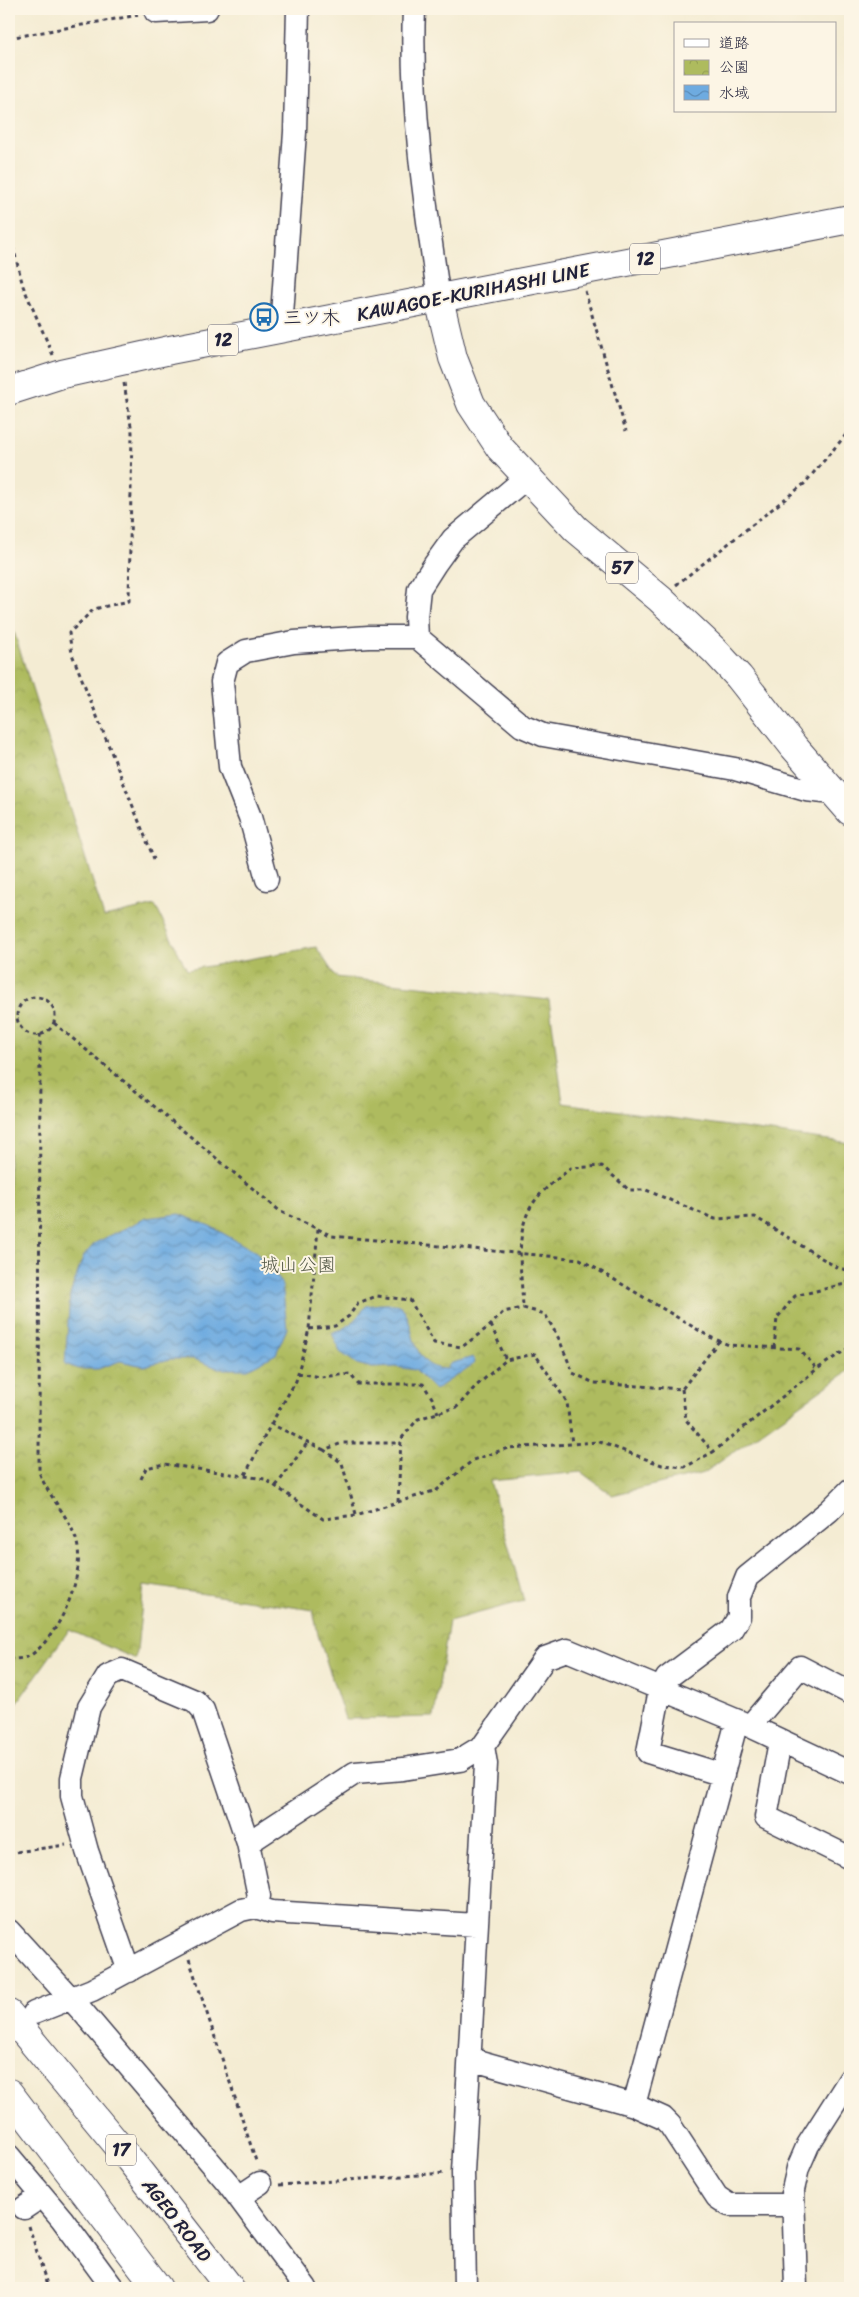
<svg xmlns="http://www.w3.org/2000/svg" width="859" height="2297" font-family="Sriracha,'Klee One',sans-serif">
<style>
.park{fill:url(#park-crowns);stroke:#686e4c}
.water{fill:url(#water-waves);stroke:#48668e}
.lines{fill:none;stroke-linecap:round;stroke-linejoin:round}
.minor-casing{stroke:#424052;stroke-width:25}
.major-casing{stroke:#424052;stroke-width:30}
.highway-casing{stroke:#424052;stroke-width:30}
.path{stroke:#424052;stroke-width:3;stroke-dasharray:4 4;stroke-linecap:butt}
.minor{stroke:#fff;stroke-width:22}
.major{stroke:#fff;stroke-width:28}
.highway{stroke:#fff;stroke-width:28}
.labels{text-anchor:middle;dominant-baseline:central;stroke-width:4;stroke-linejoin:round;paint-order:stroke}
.shield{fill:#fcf5e5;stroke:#63616e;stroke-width:1}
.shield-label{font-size:18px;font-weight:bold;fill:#22223b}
.street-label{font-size:19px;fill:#22223b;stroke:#fcf5e5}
.poi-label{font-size:19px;fill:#22223b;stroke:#fcf5e5;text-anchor:start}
.park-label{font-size:19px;fill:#535847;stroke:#fcf5e5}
</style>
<defs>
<pattern id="park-crowns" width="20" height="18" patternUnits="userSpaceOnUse" patternTransform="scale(1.25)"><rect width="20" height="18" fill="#aebb5e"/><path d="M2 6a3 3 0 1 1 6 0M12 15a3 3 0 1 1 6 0" fill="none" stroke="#95a053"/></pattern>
<pattern id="water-waves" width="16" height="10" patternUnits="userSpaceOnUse" patternTransform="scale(1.25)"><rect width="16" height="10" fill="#6eabe0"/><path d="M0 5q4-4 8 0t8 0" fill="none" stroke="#5a8bb7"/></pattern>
</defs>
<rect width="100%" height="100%" fill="#fcf5e5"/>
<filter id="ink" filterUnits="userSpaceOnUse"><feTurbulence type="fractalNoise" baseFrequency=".02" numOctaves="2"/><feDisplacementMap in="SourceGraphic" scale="10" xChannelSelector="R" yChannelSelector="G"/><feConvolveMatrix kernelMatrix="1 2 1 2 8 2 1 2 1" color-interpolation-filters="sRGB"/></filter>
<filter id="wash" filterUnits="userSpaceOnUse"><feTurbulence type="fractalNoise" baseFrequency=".0096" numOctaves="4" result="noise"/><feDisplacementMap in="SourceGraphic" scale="20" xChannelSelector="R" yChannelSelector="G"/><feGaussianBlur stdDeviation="1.12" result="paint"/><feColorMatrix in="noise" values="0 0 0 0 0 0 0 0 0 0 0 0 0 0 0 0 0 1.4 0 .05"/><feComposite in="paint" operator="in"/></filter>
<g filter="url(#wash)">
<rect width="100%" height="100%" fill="#f4ecd3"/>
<path class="park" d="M9 616 104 917 155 905 187 970 316 947 336 977 549 1000 563 1103 850 1143V1370L704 1473 612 1495 581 1472 490 1481 524 1601 449 1621 434 1717 345 1719 318 1635 313 1610 144 1585 136 1659 69 1630 9 1714Z"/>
<path class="water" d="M179 1214 210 1226 256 1252 282 1283 287 1328 276 1354 248 1369H220L194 1359H170L144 1366 120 1361 98 1369H79L65 1364 70 1295 83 1257 95 1243 146 1218Z
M380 1304C386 1304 395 1303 399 1305 417 1315 406 1370 447 1369L449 1364 473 1357 475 1363 435 1390 415 1370 396 1367 372 1368 357 1364 340 1352 332 1333C347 1330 357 1318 366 1306Z"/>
</g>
<g filter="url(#ink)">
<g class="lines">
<g class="minor-casing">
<path id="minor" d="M414 9C410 106 425 203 439 299
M156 12 207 9
M281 329 295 132 298 9
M527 477 453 539 435 564 419 589 416 617 417 637 522 726 543 735 735 769 806 790 833 793
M267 879 250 817 230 767 222 682 227 663 246 651 294 642 369 637H417
M750 1726 800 1667 850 1693
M783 1741 779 1747 766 1817 850 1858
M723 1775 648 1752 660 1690 667 1678 731 1630 739 1617V1597L747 1577 829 1511 850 1490
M248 1843 355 1773 403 1769 460 1760 483 1746 545 1658 567 1650 750 1726 850 1773
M9 1931 83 2012 228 2183 306 2288
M129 1971 87 1851 72 1796V1778L89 1707 108 1676 122 1670 195 1701 203 1710 248 1843 259 1896 255 1907
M34 2013 92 1990 241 1910 255 1907 272 1912 476 1925
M470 2059 634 2105 663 2118 670 2125 717 2197 729 2205H793
M634 2105 737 1721
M9 2156 62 2219 113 2288
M239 2197 260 2183
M24 2208 42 2196
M465 2288 463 2172 486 1764 483 1746
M796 2288 793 2190 798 2168 808 2145 850 2079"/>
</g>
<g class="major-casing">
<path id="major" d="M439 299 453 358 471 404 500 448 576 529 660 599 715 651 739 677 794 747 850 811
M9 391 62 374 170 350 850 219"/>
</g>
<g class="highway-casing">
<path id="highway" d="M9 2014 130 2160 230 2288
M9 2093 158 2288"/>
</g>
<path class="path" d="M9 38 138 15
M9 231 23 286 53 355
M585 291 626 431
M124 383 132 432 129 601 94 609 69 633 72 654 154 859
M676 585 804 484 850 430
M17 1016a19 19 0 1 1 38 0a19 19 0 1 1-38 0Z
M9 1016 16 1015
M54 1023 281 1212 318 1229 332 1236 580 1259 710 1337 729 1345 799 1349 817 1369 850 1347
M491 1325 506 1360
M309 1329 335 1326 349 1316 358 1303 377 1296 410 1300 434 1343 462 1347 491 1325 503 1312 523 1308
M719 1341 682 1389 594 1383 573 1373 559 1339 545 1314 523 1308C522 1275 513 1231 534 1202 543 1189 559 1178 571 1168L602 1166 629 1190H646L715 1219 755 1217 836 1267 850 1271
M774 1348 777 1318 795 1296 845 1284 850 1280
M298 1373 321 1377 350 1374 358 1384H423L432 1398 438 1413
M682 1389 686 1420 713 1452 817 1369
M271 1424 296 1381 309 1329 318 1229
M245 1475 271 1424 324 1450
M141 1479 146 1468 164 1464 265 1479 323 1519 356 1515 437 1490 473 1460 508 1448 600 1442 662 1465 685 1467 713 1452
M276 1486 308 1442
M398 1502 401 1439 418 1419 457 1407 475 1387 506 1360 535 1354 567 1402 572 1444
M356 1514 342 1463 324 1450 342 1443H401
M9 1659C16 1659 24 1659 31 1655 60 1635 87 1573 76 1539 68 1515 48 1496 39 1472L40 1034
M9 1853 66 1845
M189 1959 257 2164
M279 2185 445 2173
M29 2226 48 2288"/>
<use href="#minor" class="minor"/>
<use href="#major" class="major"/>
<use href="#highway" class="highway"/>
</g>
</g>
<defs>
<g id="bus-ring" transform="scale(1.4375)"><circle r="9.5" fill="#fcf5e5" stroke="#1f6fb2" stroke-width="1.5"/><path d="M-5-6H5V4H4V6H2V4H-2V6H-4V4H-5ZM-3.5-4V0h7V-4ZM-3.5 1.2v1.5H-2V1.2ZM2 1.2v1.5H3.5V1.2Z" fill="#1f6fb2"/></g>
</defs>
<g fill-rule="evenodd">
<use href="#bus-ring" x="264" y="317"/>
</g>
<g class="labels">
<g class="shield">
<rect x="630" y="243.5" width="30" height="31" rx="4"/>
<rect x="208" y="324.5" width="30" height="31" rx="4"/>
<rect x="606" y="552.5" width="32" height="31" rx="4"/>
<rect x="106" y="2134.5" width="30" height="31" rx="4"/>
</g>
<g class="shield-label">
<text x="645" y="259">12</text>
<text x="223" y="340">12</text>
<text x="622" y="568">57</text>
<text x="121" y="2150">17</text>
</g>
<g class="street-label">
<text transform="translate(473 292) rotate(-11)">KAWAGOE-KURIHASHI LINE</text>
<text transform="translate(177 2220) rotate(52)">AGEO ROAD</text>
</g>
<g class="poi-label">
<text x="283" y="317">三ツ木</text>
</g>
<g class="park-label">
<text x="298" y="1264">城山公園</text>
</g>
</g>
<rect width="859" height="2297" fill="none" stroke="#fcf5e5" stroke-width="30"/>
<rect x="674" y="22" width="162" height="90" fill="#fcf5e5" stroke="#a5a1a1"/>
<rect x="684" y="39" width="25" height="8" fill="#ffffff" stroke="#a5a1a1"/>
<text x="719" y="48" font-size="15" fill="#22223b">道路</text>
<rect x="684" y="60" width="25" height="15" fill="url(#park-crowns)" stroke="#a5a1a1"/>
<text x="719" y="72" font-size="15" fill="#22223b">公園</text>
<rect x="684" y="85" width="25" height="15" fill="url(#water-waves)" stroke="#a5a1a1"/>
<text x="719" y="98" font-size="15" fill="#22223b">水域</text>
</svg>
